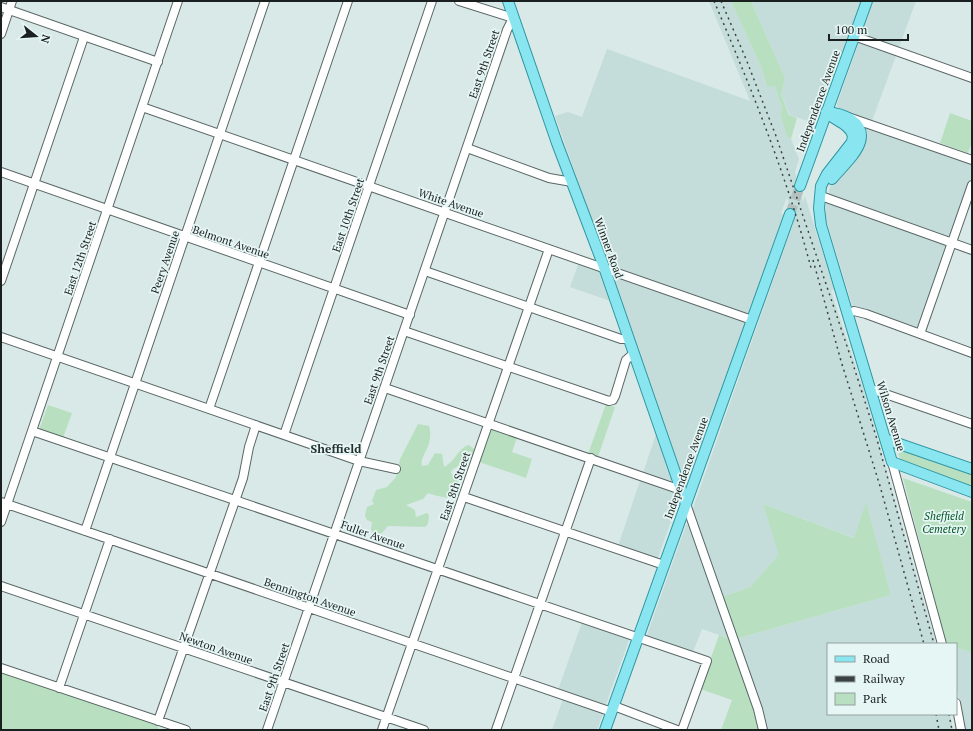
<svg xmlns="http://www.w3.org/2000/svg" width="973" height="731" font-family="'PT Serif',serif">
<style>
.built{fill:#c4ddda}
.green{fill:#b8e0c0}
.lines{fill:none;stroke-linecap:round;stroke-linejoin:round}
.major-tunnel{stroke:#b3c1bf;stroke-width:10;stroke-dasharray:10 5;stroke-linecap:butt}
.minor-casing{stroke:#5a6766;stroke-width:10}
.major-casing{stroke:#2f96a2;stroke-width:12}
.minor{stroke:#fff;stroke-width:8}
.major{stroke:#89e6f1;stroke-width:10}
.rail{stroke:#3b4342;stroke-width:1.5;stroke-dasharray:2 4;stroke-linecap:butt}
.labels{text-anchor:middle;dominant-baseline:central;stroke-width:3.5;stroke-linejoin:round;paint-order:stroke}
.street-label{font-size:11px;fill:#1a201f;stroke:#e6f6f4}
.park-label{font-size:11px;font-style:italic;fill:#045426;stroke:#e6f6f4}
.neighbourhood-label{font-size:12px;font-weight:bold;fill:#24312f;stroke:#e6f6f4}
</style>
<rect width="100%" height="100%" fill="#d9e9e7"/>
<path class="built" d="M709 1H731L762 69 767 87 775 86 782 109 780 114 787 137 791 139 799 159 795 172 803 202 805 196 834 289 831 291 864 391 936 644H828V714H950L953 730H767L736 639 891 595 866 503 855 538 763 504 780 555 750 587 722 597 692 511 794 221 787 197 781 213 784 215 751 309 746 314 611 267 607 263 555 116 568 112 582 117 607 49 750 101Z
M751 1H861L816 124 790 115 781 94 785 78Z
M873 1H916L872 121 838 110 837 104Z
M861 125 972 164V176L917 328 852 305 826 219V205L830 187Z
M579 262 600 272 610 301 570 287Z
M620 277 745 320 746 323 686 486 615 285V281Z
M656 434 672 479 671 481 643 473Z
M641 478 678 493 679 498 658 558 656 559 618 546Z
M688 524 691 526 728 638 702 629 693 652 648 637 647 635 686 525Z
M582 622 628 638 629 640 606 704 604 705 558 690Z
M956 647 972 653V730H965L956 685Z
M563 699 601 712 603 714 597 730H552Z"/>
<path class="green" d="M731 1H751L785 78 781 94 789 115 797 118 791 139 787 137 780 114 782 109 775 86 767 87 762 69Z
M950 113 972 121V142L968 153 940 143Z
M606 404 615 407 598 457 588 454Z
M48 405 72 413 63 438 39 430Z
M418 424 429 426C435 446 419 455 422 466L428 465 435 453 442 454 444 467C455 462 458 448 469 445L475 450C471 464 461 463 452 470L451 473 461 482 462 486 459 494C453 501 436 496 428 493L423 499 406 505 415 510 416 517 427 513 429 515 428 524 425 527 388 526 382 533 373 534 371 529 372 522 367 520 365 516 367 507 374 504 372 501 376 490 387 487 396 477 400 459Z
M490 428 518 435 512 452 532 459 526 478 479 462Z
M904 450 972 473V487L901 461 898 453Z
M903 478 972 502V653L956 647V644H946Z
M866 502 891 595 736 639 722 597 750 587 779 555 763 504 854 538Z
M719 635 728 638 754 707 759 730H721L732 700 700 689Z
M1 671 154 721 159 729 1 730Z"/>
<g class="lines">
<path class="major-tunnel" d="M790 214 800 186"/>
<g class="minor-casing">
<path id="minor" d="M1 7 158 62
M1 34 12 1
M854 36 972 78
M142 107 752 320
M848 117 972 160
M467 148 549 178 572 182
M1 172 410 315
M821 196 972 250
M425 271 621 339H629
M1 281 84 37
M848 313 854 311 866 314 972 353
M404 331 609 401 613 400 615 396 626 360 633 354
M920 334 972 185
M1 337 359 461 396 469
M385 388 681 490
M871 389 972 424
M209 409 348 1
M32 431 707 661 682 730
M284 435 432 1
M892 462 942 644
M464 497 664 565
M1 502 612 712
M686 504 758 709 763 730
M1 522 178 1
M85 531 265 1
M1 586 424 730
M1 668 186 730
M59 688 110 539
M956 703 961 730
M614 706 677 730
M158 721 243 478 249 447 256 425
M267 730 507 30 513 18 459 1
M382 730 549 249
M496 730 591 458"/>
</g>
<g class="major-casing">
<path id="major" d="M508 1 557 143 604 267 686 504
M826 112C835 121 848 123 853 135L852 142 827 174 821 186 819 208 821 225 892 462 972 492
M826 112C841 113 866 121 860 142 856 155 840 169 832 179
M800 186 867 1
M885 439 972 469
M605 730 790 214"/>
</g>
<use href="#minor" class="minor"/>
<use href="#major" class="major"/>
<path class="rail" d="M714 1C751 88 787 176 811 268
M721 1 746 59 776 136 851 358 876 436 934 644
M813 260 841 361 880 486 924 644
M936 714 939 730
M949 714 952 730"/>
</g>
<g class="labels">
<g class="street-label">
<text transform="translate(484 64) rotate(-71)">East 9th Street</text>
<text transform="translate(818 101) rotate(-70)">Independence Avenue</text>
<text transform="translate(451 203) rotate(19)">White Avenue</text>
<text transform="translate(348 215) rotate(-71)">East 10th Street</text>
<text transform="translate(231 242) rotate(19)">Belmont Avenue</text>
<text transform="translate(609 248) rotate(70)">Winner Road</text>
<text transform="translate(80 258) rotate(-71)">East 12th Street</text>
<text transform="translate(165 262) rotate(-71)">Peery Avenue</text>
<text transform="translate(379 370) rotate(-71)">East 9th Street</text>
<text transform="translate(891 416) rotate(73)">Wilson Avenue</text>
<text transform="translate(686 468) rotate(-70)">Independence Avenue</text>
<text transform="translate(455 486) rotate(-71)">East 8th Street</text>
<text transform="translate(373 535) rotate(19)">Fuller Avenue</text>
<text transform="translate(310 597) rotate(19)">Bennington Avenue</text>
<text transform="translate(216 648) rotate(19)">Newton Avenue</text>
<text transform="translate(274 677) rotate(-71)">East 9th Street</text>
</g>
<g class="park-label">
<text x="944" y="516">Sheffield<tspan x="944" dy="13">Cemetery</tspan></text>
</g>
<g class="neighbourhood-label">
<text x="336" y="448">Sheffield</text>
</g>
</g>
<rect width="973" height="731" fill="none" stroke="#1a201f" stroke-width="4"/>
<rect x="827" y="643" width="130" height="72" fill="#e6f6f4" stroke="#94a09f"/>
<rect x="835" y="656" width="20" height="6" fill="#89e6f1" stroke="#94a09f"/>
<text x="863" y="663" font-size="12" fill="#1a201f">Road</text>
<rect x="835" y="676" width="20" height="6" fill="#3b4342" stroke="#94a09f"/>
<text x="863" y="683" font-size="12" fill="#1a201f">Railway</text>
<rect x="835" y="693" width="20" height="12" fill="#b8e0c0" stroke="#94a09f"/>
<text x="863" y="703" font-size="12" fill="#1a201f">Park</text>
<g transform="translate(36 36) rotate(107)" stroke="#e6f6f4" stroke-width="3" paint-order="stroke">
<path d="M0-3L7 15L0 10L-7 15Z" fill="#1a201f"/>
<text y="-6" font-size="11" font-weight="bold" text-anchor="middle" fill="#1a201f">N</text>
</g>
<path d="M829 34v6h79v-6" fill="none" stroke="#1a201f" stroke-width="2"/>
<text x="835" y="34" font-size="12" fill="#1a201f" stroke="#e6f6f4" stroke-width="3" paint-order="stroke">100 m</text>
</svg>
